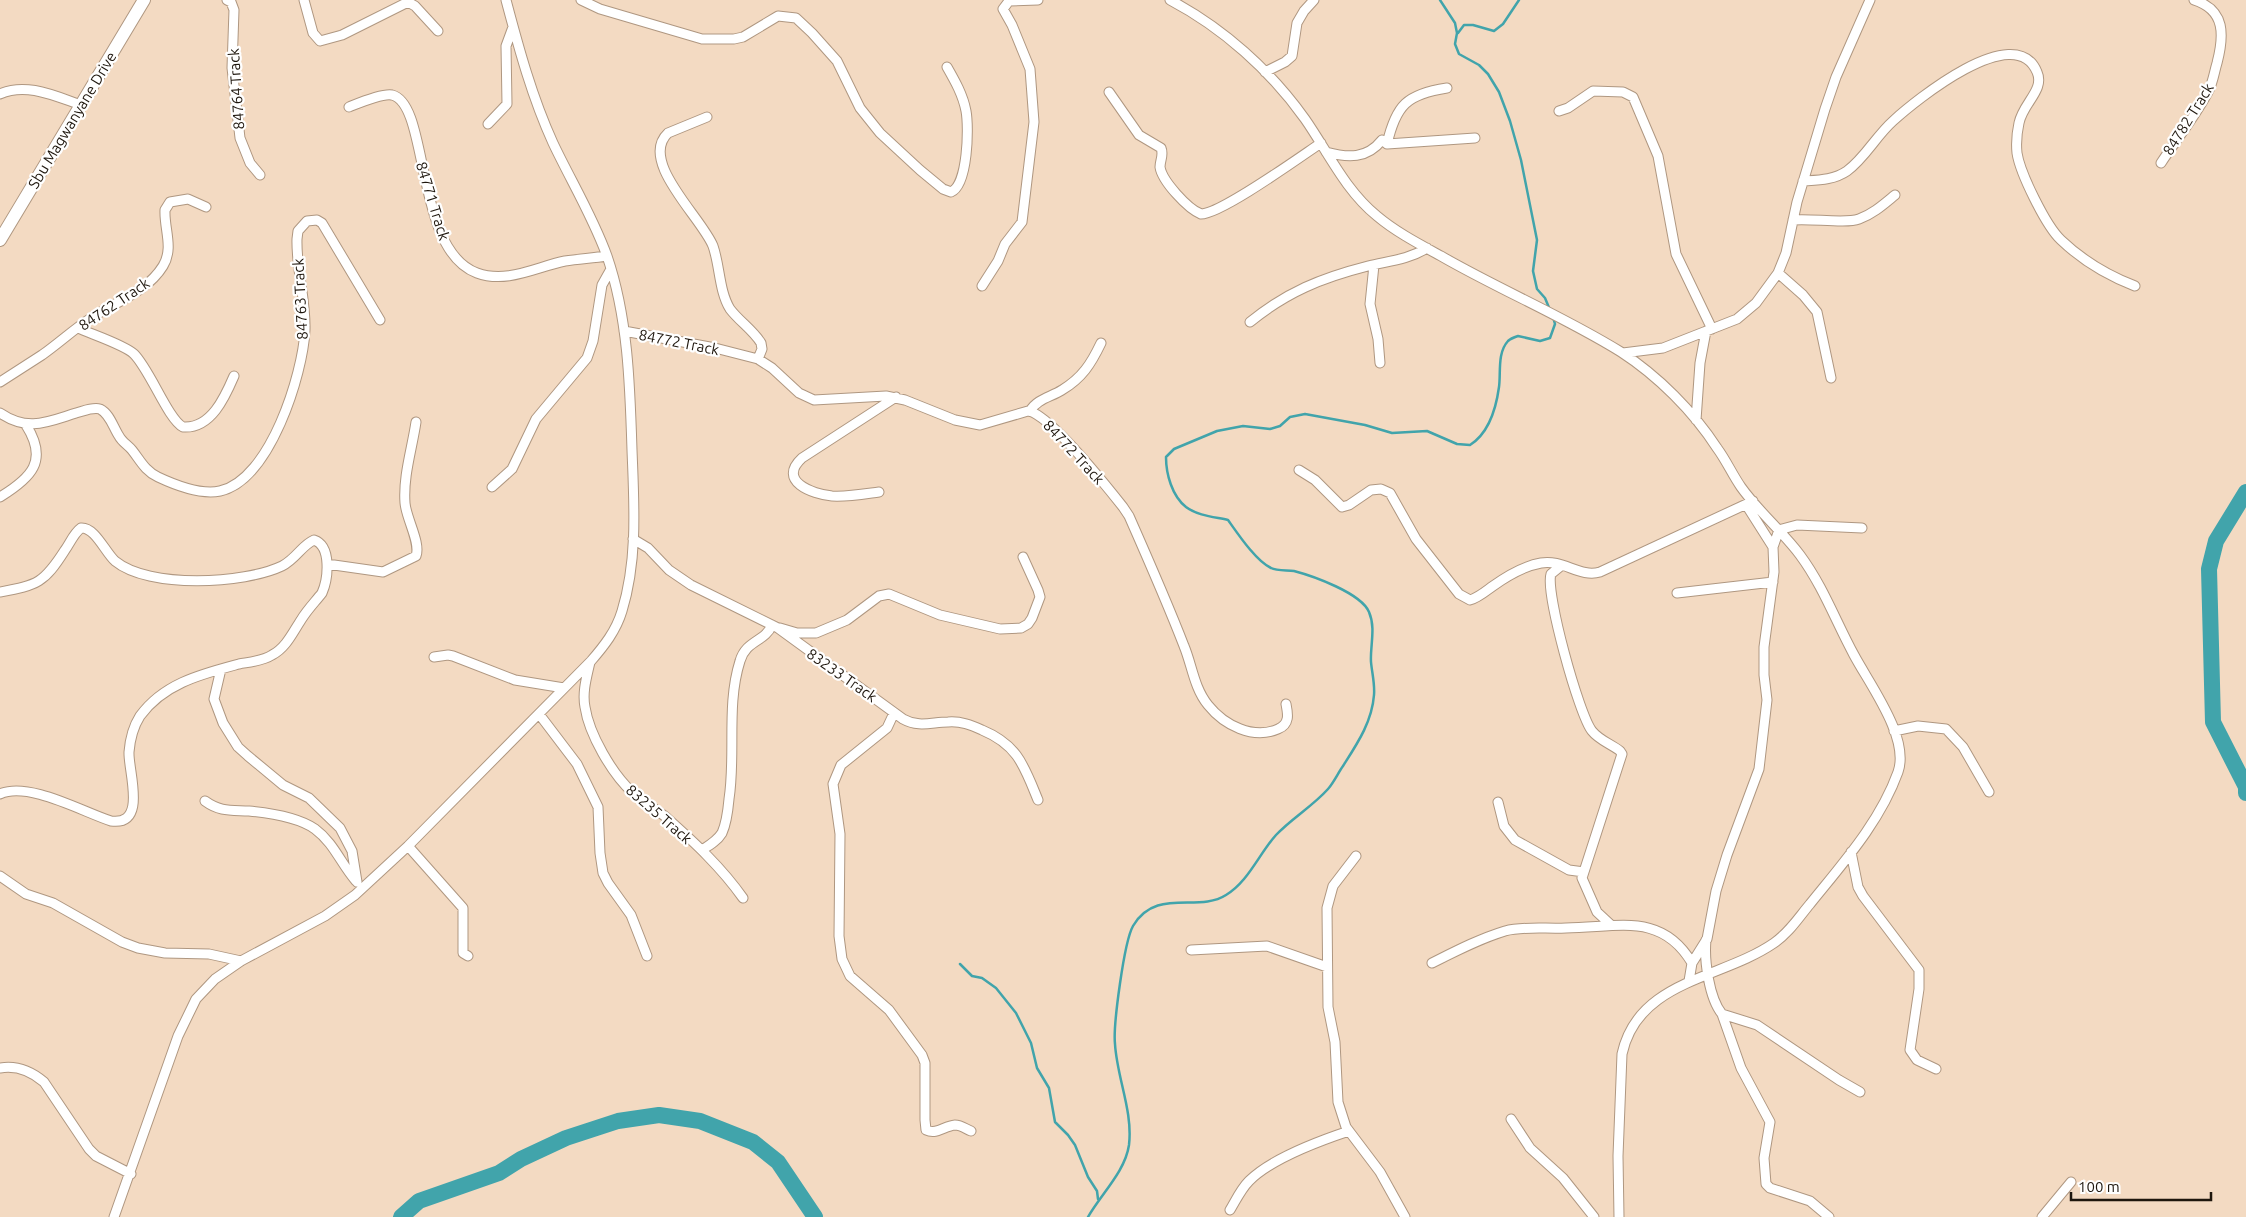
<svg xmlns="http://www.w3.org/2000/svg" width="2246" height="1217" font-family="Ubuntu,sans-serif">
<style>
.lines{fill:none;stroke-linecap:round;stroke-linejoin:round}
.stream{stroke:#41a4ab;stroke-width:2.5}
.river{stroke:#41a4ab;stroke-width:16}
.minor-casing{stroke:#af9781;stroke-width:11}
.secondary-casing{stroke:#af9781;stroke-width:14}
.minor{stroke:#fff;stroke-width:9}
.secondary{stroke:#fff;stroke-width:12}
.labels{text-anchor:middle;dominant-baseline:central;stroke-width:4.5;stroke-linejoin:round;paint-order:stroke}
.street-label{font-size:15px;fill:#1e160d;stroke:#fff}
</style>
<rect width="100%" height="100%" fill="#f3dac2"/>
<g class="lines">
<path class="stream" d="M1440 0 1455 23 1457 33 1455 44 1459 54 1479 65 1488 74 1499 92 1510 121 1521 160 1537 240 1533 271 1537 289 1545 298 1550 310
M1458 33 1464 25H1473L1494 31 1503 24 1519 0
M960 964 972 976 982 978 996 988 1016 1013 1031 1043 1037 1068 1049 1088 1055 1122 1068 1135 1075 1145 1088 1177 1097 1191 1098 1199
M1088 1217C1101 1194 1125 1172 1129 1145 1133 1111 1117 1078 1115 1044 1113 1026 1124 942 1133 926 1156 887 1198 913 1226 895 1248 882 1259 854 1276 835 1292 818 1313 806 1328 789 1334 782 1338 773 1343 766 1357 744 1372 722 1374 695 1375 684 1372 673 1371 662 1370 646 1376 628 1369 612 1361 593 1313 576 1294 571 1287 570 1277 571 1271 568 1256 561 1238 534 1228 520 1215 517 1198 516 1186 507 1172 496 1166 474 1166 457L1174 449 1217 431 1243 426 1270 429 1280 426 1290 417 1305 414 1365 425 1392 433 1427 431 1457 444 1470 445C1489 433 1496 409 1499 387 1501 373 1497 353 1508 341 1510 339 1515 337 1518 336L1540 341 1550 338 1555 324 1553 317"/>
<path class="river" d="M2246 492 2216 541 2209 569 2213 722 2246 787V793
M401 1217 419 1201 499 1173 521 1159 566 1138 618 1121 659 1115 700 1121 753 1142 778 1162 815 1217"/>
<g class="minor-casing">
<path id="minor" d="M227 0 231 2 234 10 232 68 240 138 250 163 260 175
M304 0 313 33 320 41 342 35 408 2 415 6 438 31
M581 0 600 9 702 39H734L743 37 778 16 796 18 812 33 837 61 860 108 880 133 920 170 943 189 951 192C968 185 969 127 966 111 963 95 955 81 947 67
M1170 0C1223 28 1270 70 1305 119 1328 152 1345 190 1377 216 1396 232 1419 244 1441 256 1500 290 1563 316 1621 352 1658 376 1693 411 1717 448 1726 460 1732 474 1741 487 1758 511 1782 531 1800 555 1823 586 1836 622 1854 655 1870 685 1910 738 1898 772 1880 822 1843 863 1810 904 1799 917 1789 933 1774 943 1722 979 1638 980 1622 1054L1618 1156 1619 1217
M1265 72 1285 62 1292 56 1297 23 1304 11 1314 0
M1109 92 1139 135 1161 148C1164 155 1160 160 1160 167 1162 181 1188 209 1201 214 1221 214 1300 157 1321 143
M0 94C26 82 55 96 81 105
M349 107C359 103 382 93 392 95 430 104 414 250 477 273 507 284 536 267 565 261 579 259 593 258 607 256
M1559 111 1568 108 1593 91 1623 92 1633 97 1658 156 1676 254 1712 329
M707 117 668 133C638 161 702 218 713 246 720 266 719 291 730 309 739 321 753 330 761 343L762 349 758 359
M488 124 507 104 506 46 513 27
M1387 144 1475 138
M1326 152C1348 158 1367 159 1382 140L1387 144C1396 105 1407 94 1447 88
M2161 163C2176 140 2195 117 2208 92 2213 83 2214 73 2217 63 2224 36 2226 10 2194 0
M1803 181C1818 180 1834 180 1847 171 1865 158 1876 136 1893 121 1915 101 2015 19 2037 72 2045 90 2023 103 2019 123 2017 132 2016 143 2017 153 2020 173 2046 226 2061 240 2082 260 2109 276 2135 286
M1793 220C1811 218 1845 224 1859 219 1873 214 1884 204 1895 195
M1374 265 1370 304 1378 339 1380 363
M1778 273 1803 295 1817 312 1831 378
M982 286 998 261 1005 244 1022 222 1034 122 1030 69 1012 25 1003 9 1009 1 1038 0
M1250 322C1287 292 1321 278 1368 266 1388 261 1408 260 1427 248
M78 328C91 334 125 345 134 354 150 370 168 419 183 427 211 429 225 397 234 376
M624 331 715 348 758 359 772 368 799 393 814 400 886 396 905 400 955 420 980 425 1028 411C1048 413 1108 488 1123 507L1129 516C1148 559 1167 602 1184 646 1192 665 1194 688 1208 705 1224 725 1253 740 1278 729 1290 724 1288 714 1286 704
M1623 353 1663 348 1737 319 1756 303 1778 273 1786 253 1797 202 1825 109 1836 77 1870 0
M0 382C14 373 28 364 42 355 59 343 74 329 91 318 115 302 147 292 163 266 174 248 164 229 165 210L170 202 188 199 206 207
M1030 411C1037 399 1051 397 1062 390 1082 378 1091 364 1101 343
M0 413C28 432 47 422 76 413 84 411 92 407 100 409 110 414 113 427 119 436 122 442 128 445 132 450 140 460 145 471 158 477 175 485 201 495 220 491 270 480 303 374 305 330 306 299 296 269 297 239L298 231 307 221 317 220 322 223 380 320
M1696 420 1700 363 1706 331
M1299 470 1315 480 1342 507 1349 505 1371 490 1381 489 1390 493 1416 539 1459 594 1470 600C1478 598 1486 591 1493 586 1507 576 1524 566 1541 563 1563 559 1580 578 1600 572L1753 501
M492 487 512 469 536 419 587 358 593 341 602 285 611 269
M879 492C864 494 847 497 832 496 812 494 777 481 802 458L896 397
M0 497C31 478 49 461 26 425
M1747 506 1773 547
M633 539 648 548 669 570 691 585 778 628 903 719C919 728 932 722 948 722 961 721 971 725 982 730 1018 745 1024 766 1038 800
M327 564 383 572 416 556C421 543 406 518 405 503 403 476 412 449 416 422
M1562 565 1551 574C1545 592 1579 715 1592 731 1599 740 1611 744 1620 751L1622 754 1582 878 1597 912 1611 925
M0 592C38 585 44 583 65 550 70 543 74 533 81 528 95 527 105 552 115 561 149 589 244 584 282 566 296 559 302 545 314 540 332 546 328 579 322 593 315 602 307 610 301 620 293 632 286 648 272 655 263 661 250 662 239 664 202 674 164 683 140 716 133 727 130 740 129 752 128 771 148 826 111 821 83 812 28 781 0 794
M1677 593 1773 582
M780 628 797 633H816L847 620 879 596 889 594 940 615 1000 629 1021 628 1028 624 1032 618 1040 597 1038 590 1023 557
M434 657 448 655 453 656 515 680 564 688
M590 662C587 676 582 692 585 707 589 734 612 774 633 793 643 802 656 809 667 818 695 843 721 867 743 898
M221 669 214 699 223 723 238 747 248 756 283 785 309 798 340 828 352 851 357 882
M894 713 887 728 841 765 833 784 840 834 839 936 842 959 850 976 889 1010 922 1055 925 1063V1120L926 1130C937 1135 944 1126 955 1125 961 1125 966 1129 971 1131
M539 714 577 764 598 807 600 853 603 873 608 883 631 915 647 956
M1894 731 1918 726 1946 729 1963 747 1989 792
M205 801C220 812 231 810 249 811 270 813 298 817 315 829 334 843 341 864 356 881
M1498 802 1504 826 1515 840 1569 870 1584 872
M408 846 463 908V953L468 956
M702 850C710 845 717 841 722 833 727 822 728 810 729 799 736 754 726 705 740 661 746 640 765 642 772 625
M1851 852 1858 887 1863 896 1919 970V989L1910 1050 1917 1060 1936 1069
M1356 856 1333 886 1327 908 1328 1007 1335 1042 1338 1102 1346 1127 1380 1172 1405 1217
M0 876 26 894 53 903 122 942 138 948 165 953 209 954 241 961
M1706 940C1704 960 1709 998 1722 1014L1757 1025 1839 1080 1860 1092
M1191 950 1267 946 1327 967
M1432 963C1456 951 1479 939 1505 931 1524 926 1546 929 1566 928 1617 928 1661 911 1692 963
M1689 981 1692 963 1707 939 1716 891 1727 855 1759 769 1767 700 1764 675V647L1774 572 1773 547 1779 530 1797 525 1862 528
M1722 1014 1741 1068 1770 1122 1764 1158 1766 1184 1770 1188 1810 1201 1829 1217
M0 1068C17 1065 31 1071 44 1082L89 1149 96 1156 131 1174
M1511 1119 1530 1148 1563 1178 1594 1217
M1230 1210C1236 1200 1241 1189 1249 1181 1272 1158 1319 1141 1349 1131
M114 1217 178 1036 196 999 215 979 241 961 325 916 355 895 408 846 591 661C604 646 616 631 622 611 638 559 634 503 632 450 630 385 628 317 607 256 593 217 571 181 553 143 532 97 519 49 506 0
M2042 1217 2071 1182"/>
</g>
<g class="secondary-casing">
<path id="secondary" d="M0 240 144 0"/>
</g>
<use href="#minor" class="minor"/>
<use href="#secondary" class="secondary"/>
</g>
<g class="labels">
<g class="street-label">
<text transform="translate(236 89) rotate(-94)">84764 Track</text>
<text transform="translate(2188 119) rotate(-58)">84782 Track</text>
<text transform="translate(72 120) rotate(-59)">Sbu Magwanyane Drive</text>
<text transform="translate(433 201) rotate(73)">84771 Track</text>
<text transform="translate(300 299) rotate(-93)">84763 Track</text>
<text transform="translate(114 304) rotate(-34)">84762 Track</text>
<text transform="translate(679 342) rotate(11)">84772 Track</text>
<text transform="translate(1074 452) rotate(47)">84772 Track</text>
<text transform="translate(842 675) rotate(35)">83233 Track</text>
<text transform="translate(659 814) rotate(41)">83235 Track</text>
</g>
</g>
<path d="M2071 1192v8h140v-8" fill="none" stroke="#1e160d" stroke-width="2.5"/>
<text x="2078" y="1192" font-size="15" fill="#1e160d" stroke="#ffffff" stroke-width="4" paint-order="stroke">100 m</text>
</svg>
